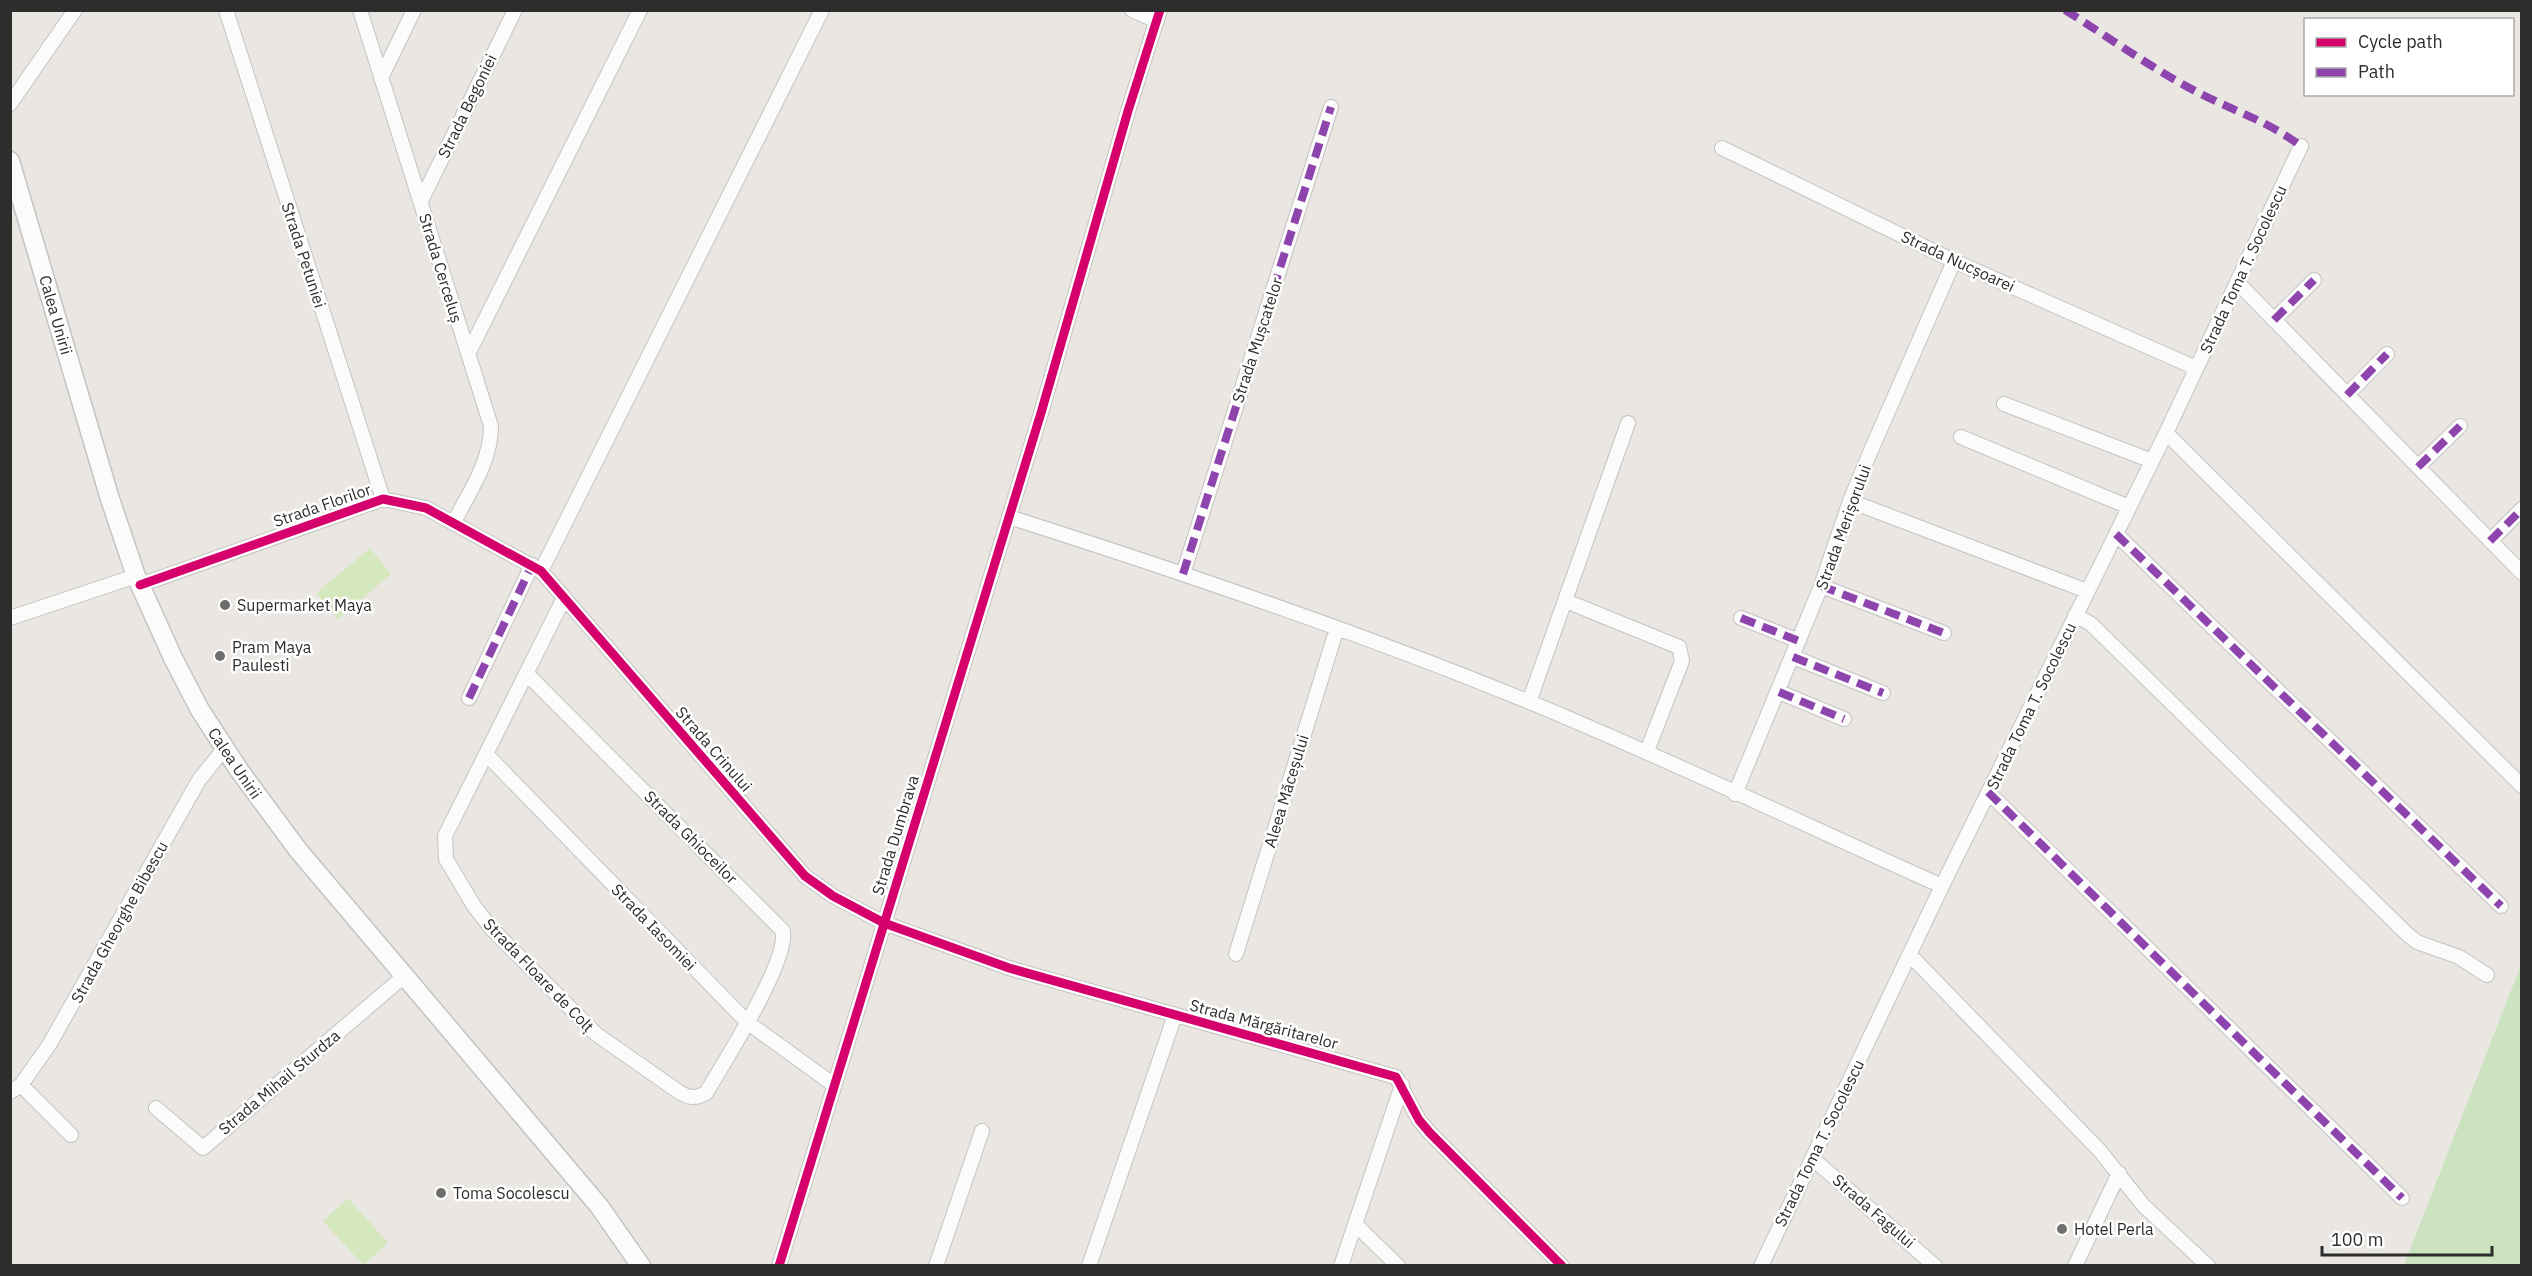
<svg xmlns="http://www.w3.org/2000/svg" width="2532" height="1276" font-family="'IBM Plex Sans',sans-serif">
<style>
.green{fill:#cbe3be}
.pitch{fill:#d5e7bc}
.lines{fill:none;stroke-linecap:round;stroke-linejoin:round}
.street-casing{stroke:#c4c3c3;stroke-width:16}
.secondary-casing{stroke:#c4c3c3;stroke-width:21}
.street{stroke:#fcfbfb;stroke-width:14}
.secondary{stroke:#fcfbfb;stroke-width:18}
.quiet{stroke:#8e44ad;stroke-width:8;stroke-dasharray:15 8;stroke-linecap:butt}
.cycleway-casing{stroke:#fff;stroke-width:13}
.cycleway{stroke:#d6006c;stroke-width:9}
.poi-dot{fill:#6f6e6d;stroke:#fff;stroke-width:2}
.labels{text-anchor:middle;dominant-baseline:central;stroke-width:5;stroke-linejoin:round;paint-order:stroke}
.street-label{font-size:16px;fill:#2d2d2d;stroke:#fff}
.poi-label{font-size:16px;fill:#2d2d2d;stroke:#fff;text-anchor:start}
</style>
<rect width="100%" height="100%" fill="#eae7e3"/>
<path class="green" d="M2521 965V1265H2404Z"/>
<path class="pitch" d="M370 548 391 574 338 619 316 593Z
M348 1198 388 1243 363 1265 323 1221Z"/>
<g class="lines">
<g class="street-casing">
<path id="street" d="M226 10 383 499
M360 10 491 426C491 461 470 491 454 522
M1132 10 1157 21
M381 78 414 10
M10 104 75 10
M1722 148 1954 261 2196 368
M421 201 515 10
M2237 282 2522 573
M2274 320 2314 280
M468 354 640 10
M2347 395 2387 354
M2004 404 2152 461
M2166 433 2522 786
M1961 437 2129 507
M2418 467 2460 426
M1850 501 2087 591
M1009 517C1185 573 1361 633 1532 703 1670 760 1805 825 1942 886
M2116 534 2501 906
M2490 541 2522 509
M541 571 822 10
M1183 574 1331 107
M140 585 383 499 426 508 541 571 805 876 833 896 884 923 1009 968 1396 1077 1419 1120 1430 1133 1562 1266
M1821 586 1944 633
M1566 601 1679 647 1682 661 1647 751
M2075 615 2091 624 2407 934 2417 942 2459 957 2487 975
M10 618 136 576
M1741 618 1799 641
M1793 657 1883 693
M526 673 783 931C788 963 724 1062 706 1093 695 1099 689 1098 679 1092L596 1034 491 928 474 906 446 859 445 836 564 598
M1779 692 1844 719
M469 698 532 565
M1529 702 1628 423
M486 754 747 1022 834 1085
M1988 792 2402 1198
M1735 794 1821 586 1850 501 1872 448 1954 261
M1236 954 1337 628
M1910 955 2100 1151 2143 1205 2208 1266
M21 1085 71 1135
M10 1092 21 1085 49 1045 199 780 224 749
M156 1108 203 1148 403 977
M1812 1158 1935 1266
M1355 1224 1398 1266
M779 1266 1041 413 1128 111 1160 10
M936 1266 982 1131
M1089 1266 1175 1015
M1341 1266 1402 1085
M1761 1266 1942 886 2166 433 2301 146
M2075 1266 2119 1173"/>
</g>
<g class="secondary-casing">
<path id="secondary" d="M10 161 110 499 136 576 173 658 200 710 239 770 298 850 599 1206 641 1266"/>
</g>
<use href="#street" class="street"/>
<use href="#secondary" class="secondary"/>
<path class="quiet" d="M2065 10C2110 38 2155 71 2203 95 2239 113 2267 121 2301 146
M2274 320 2314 280
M2347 395 2387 354
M2418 467 2460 426
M2116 534 2501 906
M2490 541 2522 509
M1183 574 1331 107
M1821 586 1944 633
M1741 618 1799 641
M1793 657 1883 693
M1779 692 1844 719
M469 698 532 565
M1988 792 2402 1198"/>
<g class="cycleway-casing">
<path id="cycleway" d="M140 585 383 499 426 508 541 571 805 876 833 896 884 923 1009 968 1396 1077 1419 1120 1430 1133 1562 1266
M779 1266 1041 413 1128 111 1160 10"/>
</g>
<use href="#cycleway" class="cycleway"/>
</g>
<g class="poi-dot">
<circle cx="225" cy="605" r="6"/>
<circle cx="220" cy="656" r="6"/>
<circle cx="441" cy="1193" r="6"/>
<circle cx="2062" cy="1229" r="6"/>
</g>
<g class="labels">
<g class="street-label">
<text transform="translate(467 106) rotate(-64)">Strada Begoniei</text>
<text transform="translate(304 255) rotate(72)">Strada Petuniei</text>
<text transform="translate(1958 261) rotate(25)">Strada Nucșoarei</text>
<text transform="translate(441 268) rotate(73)">Strada Cerceluș</text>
<text transform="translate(2243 269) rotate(-65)">Strada Toma T. Socolescu</text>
<text transform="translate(56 315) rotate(74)">Calea Unirii</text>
<text transform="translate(1257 340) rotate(-72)">Strada Mușcatelor</text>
<text transform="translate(322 505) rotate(-19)">Strada Florilor</text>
<text transform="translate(1843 527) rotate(-70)">Strada Merișorului</text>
<text transform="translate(2031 706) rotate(-64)">Strada Toma T. Socolescu</text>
<text transform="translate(714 749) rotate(49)">Strada Crinului</text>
<text transform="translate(235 763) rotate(56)">Calea Unirii</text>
<text transform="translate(1286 791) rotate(-73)">Aleea Măceșului</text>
<text transform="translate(895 835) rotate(-73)">Strada Dumbrava</text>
<text transform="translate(691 837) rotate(45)">Strada Ghioceilor</text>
<text transform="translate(119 922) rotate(-61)">Strada Gheorghe Bibescu</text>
<text transform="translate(654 927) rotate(46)">Strada Iasomiei</text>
<text transform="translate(539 975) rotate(46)">Strada Floare de Colț</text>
<text transform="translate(1264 1024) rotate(15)">Strada Mărgăritarelor</text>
<text transform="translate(279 1082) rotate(-40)">Strada Mihail Sturdza</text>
<text transform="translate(1819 1143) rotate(-64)">Strada Toma T. Socolescu</text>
<text transform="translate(1874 1211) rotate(41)">Strada Fagului</text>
</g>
<g class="poi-label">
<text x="237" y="605">Supermarket Maya</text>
<text x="232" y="647">Pram Maya<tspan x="232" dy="18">Paulesti</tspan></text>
<text x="453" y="1193">Toma Socolescu</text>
<text x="2074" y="1229">Hotel Perla</text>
</g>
</g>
<rect width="2532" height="1276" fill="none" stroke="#2d2d2d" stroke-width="24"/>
<rect x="2304" y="18" width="210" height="78" fill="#ffffff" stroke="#ababab" stroke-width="1.5"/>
<rect x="2316" y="38" width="30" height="9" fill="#d6006c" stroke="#ababab" stroke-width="1.5"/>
<text x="2358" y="48" font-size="18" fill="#2d2d2d">Cycle path</text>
<rect x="2316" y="68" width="30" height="9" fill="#8e44ad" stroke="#ababab" stroke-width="1.5"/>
<text x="2358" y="78" font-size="18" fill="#2d2d2d">Path</text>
<path d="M2322 1246v9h170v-9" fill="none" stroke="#2d2d2d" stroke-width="3"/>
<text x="2331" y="1246" font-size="18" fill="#2d2d2d" stroke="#ffffff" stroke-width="4.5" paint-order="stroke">100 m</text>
</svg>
